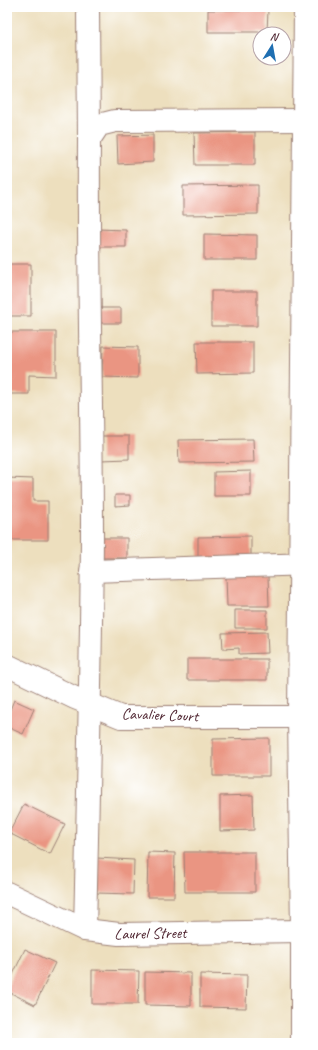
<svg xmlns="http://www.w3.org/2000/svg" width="318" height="1050" font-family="Caveat,sans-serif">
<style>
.building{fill:#ea9582}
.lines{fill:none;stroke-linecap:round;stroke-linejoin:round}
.minor-casing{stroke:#9c7f74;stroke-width:24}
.minor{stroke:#fff;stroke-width:22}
.labels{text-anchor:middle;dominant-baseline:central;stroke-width:3;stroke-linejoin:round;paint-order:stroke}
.street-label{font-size:16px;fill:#4a1f2b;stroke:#fff}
</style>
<rect width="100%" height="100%" fill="#fff"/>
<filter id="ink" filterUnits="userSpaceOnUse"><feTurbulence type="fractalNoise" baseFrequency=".025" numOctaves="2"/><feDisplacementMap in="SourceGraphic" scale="8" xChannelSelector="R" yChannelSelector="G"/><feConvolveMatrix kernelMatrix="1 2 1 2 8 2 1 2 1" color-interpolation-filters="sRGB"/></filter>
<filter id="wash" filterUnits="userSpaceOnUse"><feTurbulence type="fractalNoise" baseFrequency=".012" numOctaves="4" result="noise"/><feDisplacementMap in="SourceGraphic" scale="16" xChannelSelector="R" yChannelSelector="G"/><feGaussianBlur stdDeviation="0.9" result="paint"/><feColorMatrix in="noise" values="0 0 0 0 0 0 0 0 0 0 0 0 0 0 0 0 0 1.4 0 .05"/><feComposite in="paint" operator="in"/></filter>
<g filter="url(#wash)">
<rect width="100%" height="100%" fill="#eddfbe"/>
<g id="blocks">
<path class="building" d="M208 10H268L267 32H208Z
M255 132V165H195L194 133Z
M153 135V162L118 164 117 136Z
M258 185V214L183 215V186Z
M97 229 126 230V247H96Z
M204 234 257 235V260H204Z
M7 264H31V316H7Z
M211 291H257V326H211Z
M99 308H121V323H99Z
M7 332H56V376L29 375V394H7Z
M196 342H253V373L197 374Z
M103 346 138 347V378L102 377Z
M101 436H129V459L101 460Z
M253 439 254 462 179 463 178 440Z
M251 471V496H214V472Z
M7 478 33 479V501H48V540H9V520H7Z
M115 495H130V505L115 506Z
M251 536V558L198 559V537Z
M101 538H127V558H101Z
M226 576H268L269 606H227Z
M235 610H267V628H235Z
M267 632 268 653 239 654V648L223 649 222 633Z
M187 659H267V680H187Z
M14 700 34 709 23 734 7 727V717Z
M269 738V776H213V739Z
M253 795 254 830 220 831V796Z
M24 804 65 824 50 854 9 833Z
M148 852 175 853 174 897H147Z
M184 852H255V892H185Z
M97 858 134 860 133 894 96 893Z
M25 949 55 963 35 1005 7 991V987Z
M92 970 139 971 138 1004H92Z
M145 972 191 973V1006L145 1005Z
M200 974 247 975 246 1008 200 1007Z"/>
</g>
</g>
<g filter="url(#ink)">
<use href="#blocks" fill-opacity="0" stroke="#9c7f74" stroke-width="1"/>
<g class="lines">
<g class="minor-casing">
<g id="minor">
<path d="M88 7 89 140"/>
<path d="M91 571 311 564"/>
<path d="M7 665 75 698 121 717H299"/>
<path id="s1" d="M7 893 85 930 119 934 302 931"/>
<path d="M85 930C88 799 91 668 92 537 92 404 88 272 89 140L99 125 115 121 311 120"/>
<path d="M302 1043V931L299 717 305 7"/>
</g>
</g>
<use href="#minor" class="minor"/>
</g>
</g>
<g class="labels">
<g class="street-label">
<text transform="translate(160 715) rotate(2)">Cavalier Court</text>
<text stroke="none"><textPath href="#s1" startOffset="152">Laurel Street</textPath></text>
</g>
</g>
<rect width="318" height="1050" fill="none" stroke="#fff" stroke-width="24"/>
<g transform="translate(272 46) rotate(11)"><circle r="19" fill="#ffffff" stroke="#b7a5aa"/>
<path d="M0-3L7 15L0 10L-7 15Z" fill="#1f6fb2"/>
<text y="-6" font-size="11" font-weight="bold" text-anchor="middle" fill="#4a1f2b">N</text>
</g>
</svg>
